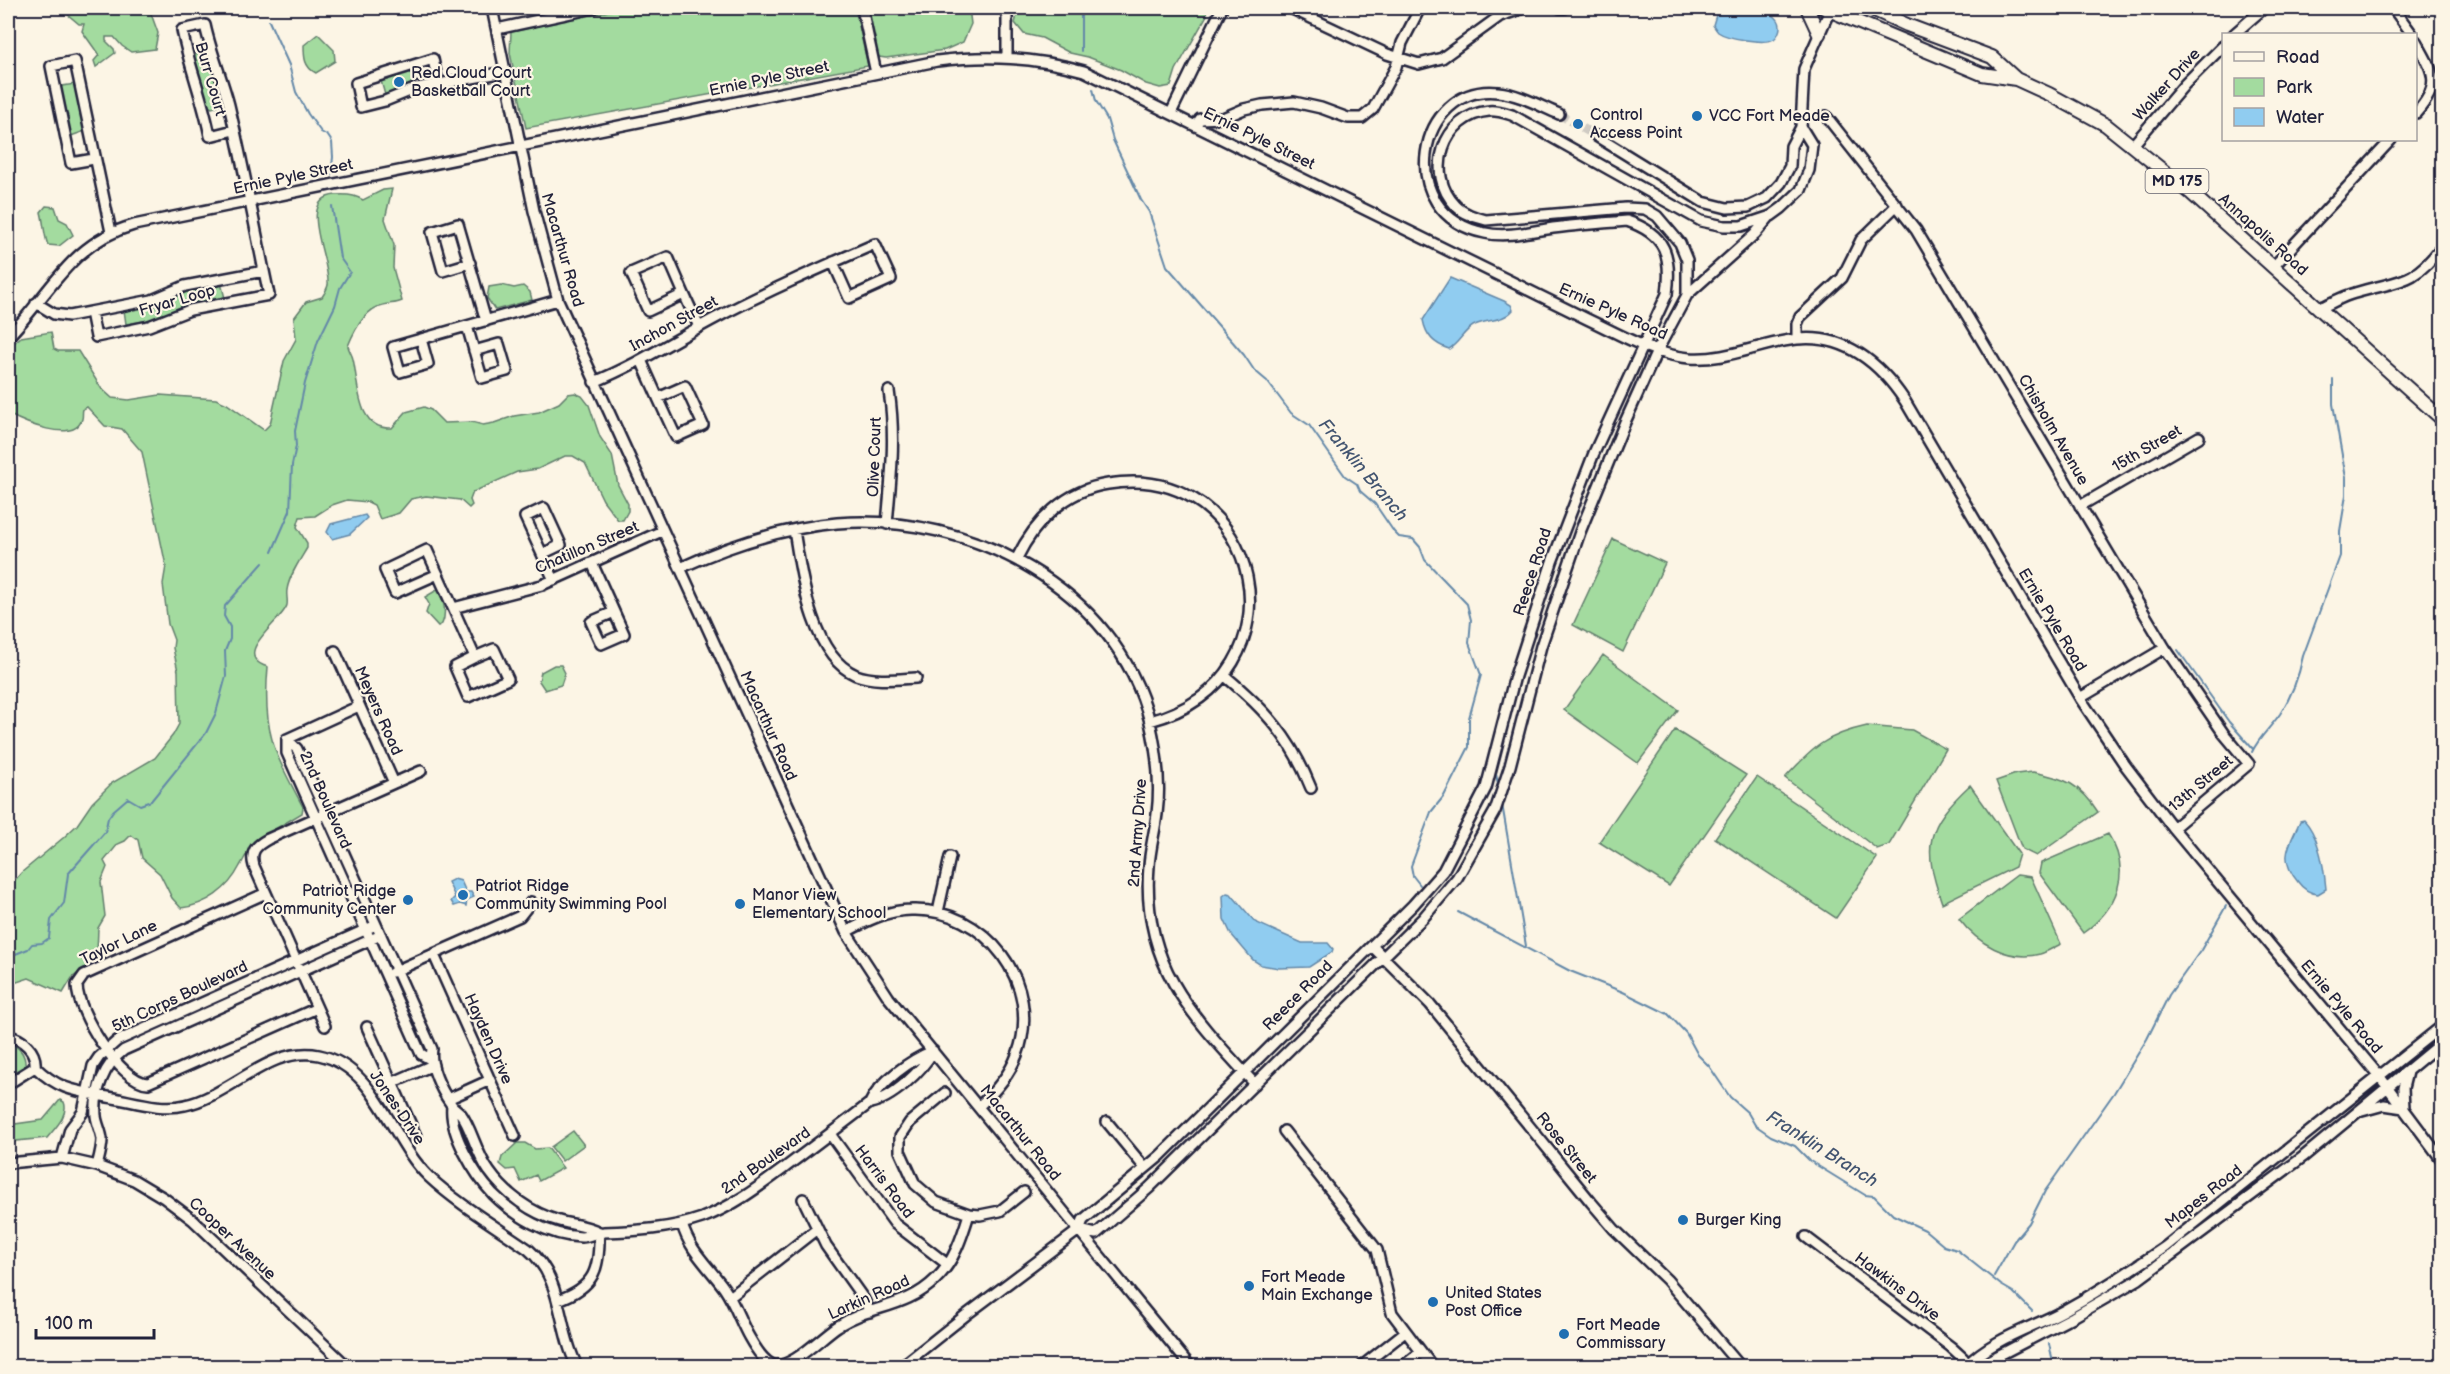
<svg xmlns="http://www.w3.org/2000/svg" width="2450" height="1374" font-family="'Balsamiq Sans',sans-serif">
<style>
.green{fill:#a3db9f;stroke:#627e6d;stroke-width:1.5}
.water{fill:#90ccf0;stroke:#6488a8;stroke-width:1.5}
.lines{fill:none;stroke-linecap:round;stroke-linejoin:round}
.stream{stroke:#6488a8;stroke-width:2}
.minor-tunnel{stroke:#d0cbc3;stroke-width:9;stroke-dasharray:9 4.5;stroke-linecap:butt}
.minor-casing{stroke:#22223b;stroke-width:14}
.major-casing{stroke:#22223b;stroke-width:16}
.minor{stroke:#fcf5e5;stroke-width:9}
.major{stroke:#fcf5e5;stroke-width:12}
.poi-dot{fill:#1f6fb2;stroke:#fcf5e5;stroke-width:2}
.labels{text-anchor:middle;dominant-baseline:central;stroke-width:4.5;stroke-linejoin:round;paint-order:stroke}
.shield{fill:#fcf5e5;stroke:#63616e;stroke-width:1.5}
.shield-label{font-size:15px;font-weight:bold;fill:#22223b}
.poi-label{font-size:16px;fill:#22223b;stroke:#fcf5e5;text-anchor:start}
.street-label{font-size:16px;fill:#22223b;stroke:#fcf5e5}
.water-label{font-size:18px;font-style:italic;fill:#435571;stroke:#fcf5e5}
</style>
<rect width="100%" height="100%" fill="#fcf5e5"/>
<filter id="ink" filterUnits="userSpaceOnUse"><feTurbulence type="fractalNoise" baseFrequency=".0167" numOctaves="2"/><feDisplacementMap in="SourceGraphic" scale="12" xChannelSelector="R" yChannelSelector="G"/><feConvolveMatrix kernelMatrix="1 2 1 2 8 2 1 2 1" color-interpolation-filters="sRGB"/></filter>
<g filter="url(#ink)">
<path class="green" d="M60 8H149L158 33 155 49 131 52 122 46 114 37H106V41L114 49 115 53 96 67 94 61 99 55 82 31 84 24H79Z
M623 8H855L868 66 526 128 510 53 511 32Z
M866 8H969L971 24 963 42 945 50 886 58 879 57 874 45Z
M1019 8H1206L1207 15 1176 70 1171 86 1160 88 1146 84 1121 70 1088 57 1070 53 1042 38 1024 34 1015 23Z
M318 34 334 50 335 61 316 73C304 67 304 57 304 45Z
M206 53 225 104 212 108 208 106 192 55Z
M411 69 416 83 385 95 381 81Z
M75 84 85 131 71 136 60 88 62 86Z
M392 189 385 219 394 245 393 268 402 301C396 304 390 303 383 305 365 309 354 331 348 346 349 351 352 354 353 359 359 384 356 430 392 428L406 412 424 407 431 410 444 423 472 422 483 425 494 423 514 416 539 412 559 403 568 394 575 393 582 396 589 405 600 437 612 455 618 485 628 504V511L623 520H618L603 500 585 463 573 456H565L538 469 517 472 473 492 470 500 472 505 469 508 460 500 426 496 411 499 399 513 380 519 374 505 368 502 347 500 332 505 315 516 300 517 297 527 307 543V548C300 560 289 576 287 590 286 595 288 600 287 605 284 620 228 655 268 667 262 732 274 752 303 807L302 813 258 839C249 847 246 856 240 866 228 890 206 905 181 908L172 898 160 874 142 858 138 840 131 835 125 841 118 844 104 861 107 867 101 882 105 916 98 928 97 954 92 962 72 978 63 993 29 978 8 985V888L21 873 63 838 77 825 92 803 112 783 155 758 173 735 179 724 178 671 173 648 174 640 168 624 163 584 166 566 142 452 122 429 105 426 87 407 83 409C82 412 83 416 82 419 74 445 21 421 8 414V348L21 337 51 332 54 349 58 351H78L101 388 112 398 129 400 160 395 216 399 227 404 264 430 270 424 284 361 296 339 294 318 306 302 322 297C324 294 327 289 328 285 331 261 295 198 336 195 346 194 355 195 363 200L383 190Z
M46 206 55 207 59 219 67 223 73 235 59 246 48 245C44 236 44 223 41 212Z
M221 283 225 298 187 307 161 318 126 324 124 310 158 303 187 290Z
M501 285 514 288 523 286 530 292 532 300 495 310 487 298 489 287Z
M1613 539 1665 563 1623 652 1573 625Z
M437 590C444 599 447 613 442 624L438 626 426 613 429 604 425 597Z
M1603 655 1678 710 1638 763 1564 710Z
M554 665H561L565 673 561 685 545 690 539 681 541 672Z
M1867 726 1912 730 1946 749 1889 845 1877 849 1785 778C1813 747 1826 735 1867 726Z
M1675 730 1746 775 1669 886 1599 842Z
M2033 772C2065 778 2080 784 2098 812L2036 856 2022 849 1996 781 2016 774Z
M1757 777 1877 858 1836 918 1715 838Z
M1970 785 2019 854 2015 867 1942 903C1922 846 1926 826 1970 785Z
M2108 834C2133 872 2117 909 2083 933L2039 873 2041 863Z
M2017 875 2031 877 2061 944C2054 947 2047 952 2040 954 2008 962 1977 943 1959 919Z
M11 1043C20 1048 26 1055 25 1066L12 1073 8 1072V1044Z
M60 1100 64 1102C69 1115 55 1128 47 1138L16 1141 8 1147V1125L43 1120Z
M573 1131 584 1145 562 1161 551 1147Z
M517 1143H525L535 1149 548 1148 563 1168 539 1181 536 1175 521 1182 515 1169 507 1170 500 1164 502 1157Z"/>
<path class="water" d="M1721 8C1734 7 1781 7 1780 27 1780 31 1777 37 1774 39 1765 45 1726 38 1718 32 1716 30 1715 28 1713 25L1716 15Z
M1450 278 1504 301 1511 305 1513 310C1503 322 1486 319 1473 326 1463 332 1459 343 1449 349 1434 344 1426 336 1423 320Z
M365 515 367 518 350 534 332 539 327 532 331 524Z
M2304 820C2319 836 2324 867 2326 889L2318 894C2309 893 2303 889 2298 882 2278 858 2289 846 2300 821Z
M454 879 461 881 466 892H471L474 897 467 900 466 906 460 904 454 906 451 901 455 897 448 882Z
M1227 893 1231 894 1255 922 1302 943H1328L1333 949 1332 952 1309 967 1279 968 1261 965 1253 960 1231 934 1224 919 1223 896Z"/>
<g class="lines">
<path class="stream" d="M269 21 289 65 296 92 308 114 321 132 328 136 332 142 333 157 331 175
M1081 51V8
M1093 89 1096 101 1107 119 1113 140 1141 200 1149 212 1167 266 1244 355 1254 370 1267 381 1291 413 1309 425 1345 476 1357 484 1360 491 1375 504 1394 532 1399 537 1413 539 1420 547 1425 560 1467 604 1471 620 1469 643 1481 675 1469 718V747L1444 796 1431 812 1411 866 1413 876 1420 885
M272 552 290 511 292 465 296 446 295 431 305 383 318 341 335 306 340 288 350 272 340 258 332 206
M2178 650 2229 722 2253 749
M2252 752C2259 737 2271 727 2280 714 2291 697 2299 676 2303 656L2340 556V531L2346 495V478L2333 404V379
M1496 774 1499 789
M1502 804 1526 946
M1458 912 1570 971 1623 992 1668 1014 1686 1033 1698 1055 1709 1066 1730 1097 1748 1113 1755 1125 1771 1136 1795 1146 1810 1161 1865 1195 1874 1196 1893 1215 1925 1230 1944 1246 1957 1250 2001 1285 2013 1292 2032 1311
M8 957 28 949 32 944 42 943 49 938 51 920 64 903 68 874 105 832 108 818 113 811 128 798 140 805 151 801 206 733 216 713 226 676 225 651 230 639V627L224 616 225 606 263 563
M1994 1276 2014 1241 2029 1223 2045 1191 2114 1093 2147 1039 2169 995 2201 950 2226 906
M2049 1344 2054 1366"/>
<path class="minor-tunnel" d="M1559 114 1596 136"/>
<g class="minor-casing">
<path id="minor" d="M492 8 534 211 558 300 846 932 889 998 1190 1366
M862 8 876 73
M1007 8V57
M1290 8 1387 54 1419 64 1442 58 1500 16 1524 8
M1560 8H1565
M2393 8 2412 34
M497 29 594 8
M2234 34 2264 8
M2416 41C2433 72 2443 83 2416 113
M438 83 433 59 356 83 361 107 385 101 417 88 505 72
M1171 113 1222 8
M1826 116 1916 230 2165 648 2224 734 2249 764 2173 828
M1196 125 1200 119 1223 118 1244 109 1262 105 1294 102 1321 108 1348 118H1362L1373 109 1396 67 1402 43 1420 8
M1596 136 1703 202 1727 208 1748 207 1767 198 1781 183 1790 166 1791 146 1801 127 1804 69 1830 10
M2133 145 2185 84 2224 45
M94 159 71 163 51 66 75 61 111 232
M668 257 684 294 648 311 631 273Z
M470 263 443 271 432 232 458 224 486 321
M2274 266 2391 140
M684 294 699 327
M1687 295 1755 234 1770 216
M36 303 54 314 69 316 152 300 185 286 264 271C253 216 242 160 229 105 222 78 211 53 205 25L182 30C189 66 203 99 210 136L234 130
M2320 308C2332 303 2343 296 2355 293 2398 280 2413 286 2442 246
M91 312 96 337 149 326 190 310 269 295 264 271
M467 326 482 378 507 371 499 344 474 351
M8 337C51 293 70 243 134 225L937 61C988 55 1034 57 1084 71L1587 319C1619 334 1654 355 1689 358 1727 361 1760 343 1797 339 1845 334 1880 363 1905 401L2080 698 2125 765 2173 828 2380 1077 2442 1160
M421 339 428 364 400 372 393 347 558 300
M1797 339V324L1800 317 1842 278 1861 240 1897 205
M641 360 658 398
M594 382C636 365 673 341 712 320 765 292 820 268 875 244L891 279 849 298 833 262
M685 386 703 425 676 437 658 398Z
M2080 506 2199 437
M887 524C891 477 896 438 889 391
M794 530C801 573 811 656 856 675 875 682 897 679 916 678
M542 554 561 545 544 508 525 517 554 580
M1017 558C1035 521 1066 490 1108 484 1262 459 1311 678 1150 721
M592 563 624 634 601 644 591 622 614 612
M680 568C730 545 782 528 837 523 970 513 1116 587 1150 722 1157 752 1161 783 1157 814 1155 831 1150 849 1149 866 1141 965 1193 1017 1255 1084
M438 574 395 593 385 570 427 550C443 586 459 622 475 657L494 649 508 679 468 697 455 667 475 657
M453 608 542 585 662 531
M335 651 394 783
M1225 676C1266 710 1291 738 1311 788
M2080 698 2165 648
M287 739 297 749 432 1049C429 1066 441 1090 451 1104 453 1108 458 1110 461 1114 471 1127 477 1155 489 1171 506 1195 531 1213 559 1221 573 1225 586 1225 599 1232
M287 739V753L421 1054 430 1059
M287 739 359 706
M266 893 84 975 77 985C77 1012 120 1082 148 1083L317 1008
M938 912 950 857
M846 932C866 921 888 910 911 910 985 907 1044 984 1017 1055 1009 1076 996 1091 979 1106
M1372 946 1430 1004 1591 1202 1614 1229 1667 1280 1740 1366
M434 955 515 1136
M393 972 520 916 531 902
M325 1026 254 866C250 852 255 846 268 839L421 771
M367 1027 417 1138
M8 1036C22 1038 37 1051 35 1067 59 1090 76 1091 108 1097 133 1101 161 1111 185 1105 230 1096 270 1045 319 1055 377 1067 390 1140 429 1177 458 1204 495 1226 528 1249 564 1279 557 1328 577 1366
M394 1082 433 1065
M8 1084 35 1067
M945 1093 910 1122 900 1137V1151L915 1184 936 1202 969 1214 980 1215 1000 1211 1024 1192
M448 1099 490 1080
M870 1103C879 1082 912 1059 933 1051
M452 1106C449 1133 475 1175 493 1194 516 1217 549 1236 581 1237 589 1237 596 1232 603 1232 637 1231 670 1229 702 1218 734 1206 760 1186 787 1166 815 1145 843 1124 870 1103 892 1099 922 1071 933 1051
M2362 1111 2384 1105 2404 1108 2403 1088 2407 1072
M1107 1122 1145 1168
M1284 1131 1377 1250 1392 1313 1432 1366
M830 1134 895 1224 947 1264
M62 1158 70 1129 83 1112 93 1066 99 1057 117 1041 376 925
M8 1163 62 1158 97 1166 134 1180 164 1198 193 1220 347 1366
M97 1166C99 1158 102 1148 102 1139 101 1131 97 1124 96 1116 94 1091 104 1065 124 1050L381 935
M803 1199 826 1246 863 1298 870 1312
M682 1224C689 1250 709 1267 724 1288 735 1304 740 1321 749 1337 754 1346 763 1361 773 1365 791 1370 822 1336 838 1326 870 1305 906 1309 936 1279 954 1262 962 1237 969 1214
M1079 1230 1096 1234 1149 1188 1423 918 1457 878 1495 811 1510 766 1541 646 1580 532 1625 422 1657 351 1687 295V260L1680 243 1657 216 1645 209 1626 208 1486 220C1475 217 1464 214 1456 206 1424 174 1443 115 1489 111 1496 110 1505 113 1512 115L1701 221 1724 226H1741L1771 216 1782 208 1801 190 1809 170 1812 145 1801 127
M1806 1237 1951 1347 1963 1358 1968 1366
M730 1297 817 1229
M558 1300C595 1287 600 1269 599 1232
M1966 1365 1986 1362 2073 1317 2139 1279 2303 1157 2442 1042
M1967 1365C1992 1339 2032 1328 2063 1311 2099 1291 2132 1270 2165 1247L2442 1026
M902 1366 966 1315 1079 1230 1083 1220 1160 1156 1413 905 1443 871 1486 788 1515 676 1552 562 1594 453 1667 294C1672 256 1666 234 1627 221 1602 223 1578 225 1553 228 1532 231 1507 238 1485 233 1392 215 1417 83 1498 92 1519 94 1540 106 1559 114
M1362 1366 1405 1332
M1403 1366 1421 1352"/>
</g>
<g class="major-casing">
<path id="major" d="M1807 8 1819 34
M1824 8 1982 74 2016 79
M1870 8 1907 25 1992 57 2016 79 2049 94 2106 125 2191 193 2442 419"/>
</g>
<use href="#minor" class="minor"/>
<use href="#major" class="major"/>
</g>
</g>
<g class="poi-dot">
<circle cx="399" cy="82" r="6"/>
<circle cx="1697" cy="116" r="6"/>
<circle cx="1578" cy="124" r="6"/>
<circle cx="463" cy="895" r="6"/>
<circle cx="408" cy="900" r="6"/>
<circle cx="740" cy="904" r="6"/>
<circle cx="1683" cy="1220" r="6"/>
<circle cx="1249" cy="1286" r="6"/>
<circle cx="1433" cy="1302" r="6"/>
<circle cx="1564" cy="1334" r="6"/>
</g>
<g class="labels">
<rect class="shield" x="2145.5" y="169" width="63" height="24" rx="4.5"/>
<g class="shield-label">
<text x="2177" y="181">MD 175</text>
</g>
<g class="poi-label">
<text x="411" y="73">Red Cloud Court<tspan x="411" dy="18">Basketball Court</tspan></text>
<text x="1590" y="115">Control<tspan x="1590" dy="18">Access Point</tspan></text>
<text x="1709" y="116">VCC Fort Meade</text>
<text x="475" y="886">Patriot Ridge<tspan x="475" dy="18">Community Swimming Pool</tspan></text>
<text x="396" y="891" text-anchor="end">Patriot Ridge<tspan x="396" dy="18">Community Center</tspan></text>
<text x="752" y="895">Manor View<tspan x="752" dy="18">Elementary School</tspan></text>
<text x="1695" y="1220">Burger King</text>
<text x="1261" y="1277">Fort Meade<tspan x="1261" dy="18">Main Exchange</tspan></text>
<text x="1445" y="1293">United States<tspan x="1445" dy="18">Post Office</tspan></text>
<text x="1576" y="1325">Fort Meade<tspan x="1576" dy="18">Commissary</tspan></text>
</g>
<g class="street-label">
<text transform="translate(210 79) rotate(74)">Burr Court</text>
<text transform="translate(769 79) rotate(-12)">Ernie Pyle Street</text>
<text transform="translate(2167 85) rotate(-48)">Walker Drive</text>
<text transform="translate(1259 139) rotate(26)">Ernie Pyle Street</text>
<text transform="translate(293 177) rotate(-12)">Ernie Pyle Street</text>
<text transform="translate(2263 235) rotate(42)">Annapolis Road</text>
<text transform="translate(562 250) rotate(74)">Macarthur Road</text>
<text transform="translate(177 301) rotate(-16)">Fryar Loop</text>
<text transform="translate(1613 312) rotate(24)">Ernie Pyle Road</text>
<text transform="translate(674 324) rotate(-29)">Inchon Street</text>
<text transform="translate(2053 430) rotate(60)">Chisholm Avenue</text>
<text transform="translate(2147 449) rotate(-30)">15th Street</text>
<text transform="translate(875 457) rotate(-88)">Olive Court</text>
<text transform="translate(587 548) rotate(-23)">Chatillon Street</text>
<text transform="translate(1533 572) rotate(-72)">Reece Road</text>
<text transform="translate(2052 620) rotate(59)">Ernie Pyle Road</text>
<text transform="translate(378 711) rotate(66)">Meyers Road</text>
<text transform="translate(768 726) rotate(66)">Macarthur Road</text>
<text transform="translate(2201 784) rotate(-40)">13th Street</text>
<text transform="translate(325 800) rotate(66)">2nd Boulevard</text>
<text transform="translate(1138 833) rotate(-86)">2nd Army Drive</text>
<text transform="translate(119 943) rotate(-26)">Taylor Lane</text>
<text transform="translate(1298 996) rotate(-45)">Reece Road</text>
<text transform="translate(180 997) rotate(-25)">5th Corps Boulevard</text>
<text transform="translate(2341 1007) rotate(50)">Ernie Pyle Road</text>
<text transform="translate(488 1039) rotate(66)">Hayden Drive</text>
<text transform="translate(397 1108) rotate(56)">Jones Drive</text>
<text transform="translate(1020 1133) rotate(51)">Macarthur Road</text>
<text transform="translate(1566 1148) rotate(51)">Rose Street</text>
<text transform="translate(766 1161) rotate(-35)">2nd Boulevard</text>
<text transform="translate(884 1182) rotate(53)">Harris Road</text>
<text transform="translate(2204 1197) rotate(-38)">Mapes Road</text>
<text transform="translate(232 1239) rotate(43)">Cooper Avenue</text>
<text transform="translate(1897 1287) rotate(37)">Hawkins Drive</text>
<text transform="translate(869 1298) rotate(-24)">Larkin Road</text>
</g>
<g class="water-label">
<text transform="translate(1363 470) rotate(50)">Franklin Branch</text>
<text transform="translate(1822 1149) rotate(32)">Franklin Branch</text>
</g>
</g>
<rect width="2450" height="1374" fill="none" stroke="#fcf5e5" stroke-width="30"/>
<rect x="15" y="15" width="2420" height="1344" fill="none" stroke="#22223b" stroke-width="2" filter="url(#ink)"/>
<rect x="2222" y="33" width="195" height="108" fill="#fcf5e5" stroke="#a5a1a1" stroke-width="1.5"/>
<rect x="2234" y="52" width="30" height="9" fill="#fcf5e5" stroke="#a5a1a1" stroke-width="1.5"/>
<text x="2276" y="63" font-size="18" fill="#22223b">Road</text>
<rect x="2234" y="78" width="30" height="18" fill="#a3db9f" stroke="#a5a1a1" stroke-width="1.5"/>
<text x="2276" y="93" font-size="18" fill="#22223b">Park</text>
<rect x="2234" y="108" width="30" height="18" fill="#90ccf0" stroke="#a5a1a1" stroke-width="1.5"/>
<text x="2276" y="123" font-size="18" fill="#22223b">Water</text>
<path d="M36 1329v9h118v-9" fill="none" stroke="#22223b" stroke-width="3"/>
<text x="45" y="1329" font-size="18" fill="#22223b" stroke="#fcf5e5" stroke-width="4.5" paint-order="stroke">100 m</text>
</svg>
